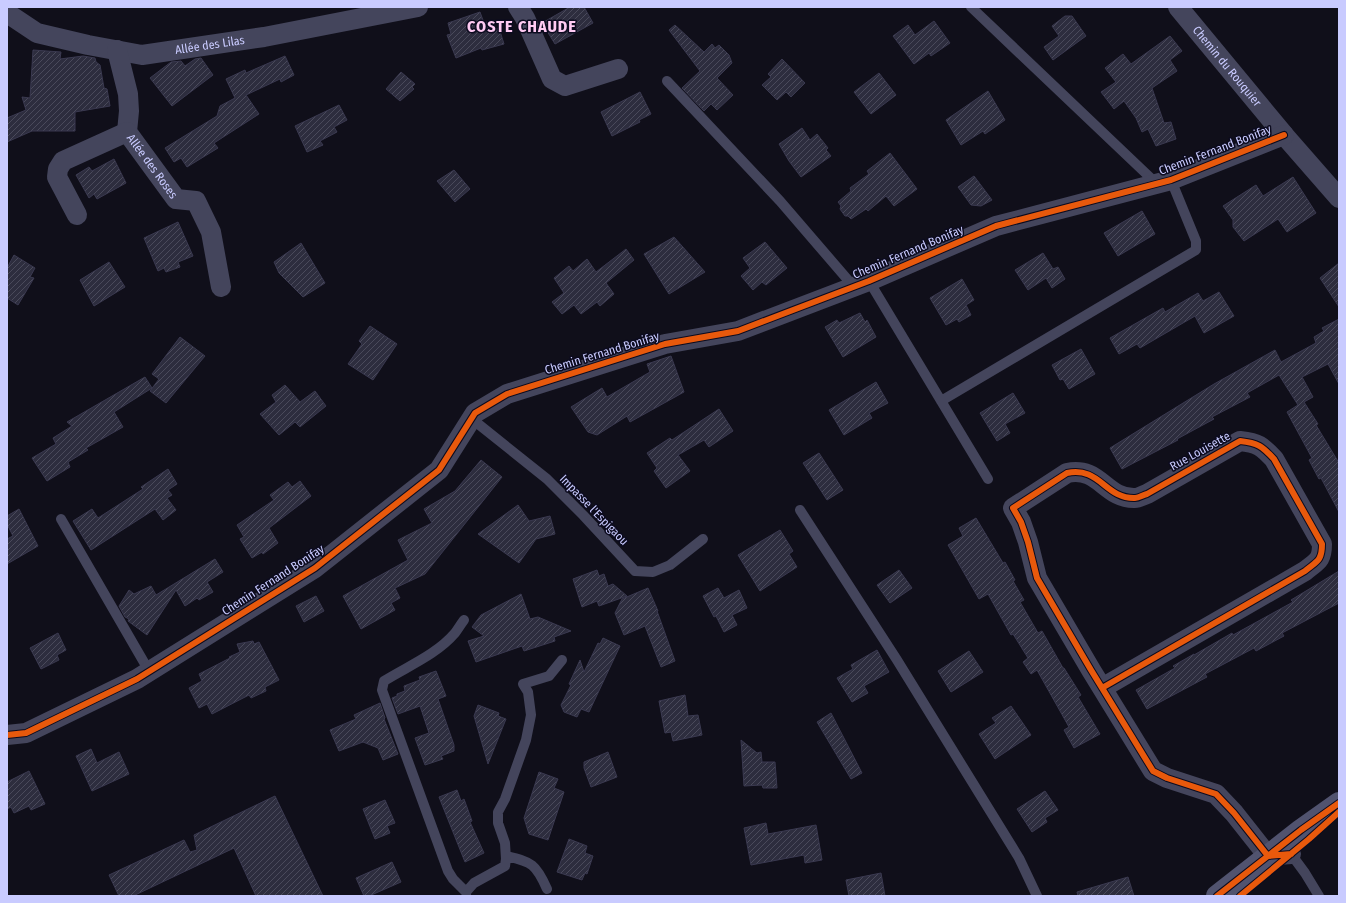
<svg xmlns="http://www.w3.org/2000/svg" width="1346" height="903" font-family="'Fira Sans Condensed',sans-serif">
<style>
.building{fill:url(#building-hatch);stroke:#3a3950}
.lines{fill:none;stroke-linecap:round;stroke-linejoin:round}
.service{stroke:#44455c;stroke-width:10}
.minor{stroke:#44455c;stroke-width:20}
.secondary{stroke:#51536f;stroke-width:22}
.cycleway-casing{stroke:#0c0b1f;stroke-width:8}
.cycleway{stroke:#e8590c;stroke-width:6}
.labels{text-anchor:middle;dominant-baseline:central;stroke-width:3;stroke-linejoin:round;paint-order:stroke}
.street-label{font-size:12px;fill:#c9cbff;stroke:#0c0b1f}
.district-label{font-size:16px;font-weight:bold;letter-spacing:1px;fill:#ffcbf3;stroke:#0c0b1f}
</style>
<defs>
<pattern id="building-hatch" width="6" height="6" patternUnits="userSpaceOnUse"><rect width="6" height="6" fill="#2d2d3e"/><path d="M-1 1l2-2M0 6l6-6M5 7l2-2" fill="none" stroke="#4a4a5b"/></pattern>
</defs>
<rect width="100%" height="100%" fill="#100f1a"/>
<path class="building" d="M570 7H584L593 23 555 44 542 23Z
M480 12 484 23 487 22 489 31 499 28 504 44 482 50 481 48 456 58 447 35 451 34 448 23Z
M1065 16H1072L1086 36 1053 60 1044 47 1059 36 1052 26Z
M934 21 950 43 931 56 929 53 914 64 893 36 908 25 915 35Z
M675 25 704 52 712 44 715 48 719 45 729 55 732 63 717 78 733 95 717 110 711 104 704 111 682 88 700 71 669 30Z
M1170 36 1182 51 1170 60 1177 71 1152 88 1164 123 1171 122 1176 139 1156 146 1148 129 1142 132 1136 118 1124 101 1114 109 1101 92 1116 82 1105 68 1123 54 1131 64Z
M33 50 61 52 60 59 83 56 95 58 96 62 100 65 104 88 107 89 110 106 75 112V131H32L7 142V118L26 110 22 97 30 98Z
M285 56 294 75 281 82 280 79 246 95 259 114 214 143 218 148 187 167 181 158 174 162 165 148 217 116 220 106 235 98 226 79 245 70 246 73Z
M201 58 213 75 172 106 150 78 171 62 181 61 185 66 195 59Z
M782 59 805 83 791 97 786 92 777 100 762 85 771 77 768 74Z
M401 72 415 84 412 87 414 89 400 101 386 89Z
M879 73 896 95 871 114 854 92Z
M988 91 1005 120 985 134 983 131 961 145 946 120Z
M640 92 651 114 639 120 640 122 612 136 601 112Z
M339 105 347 120 334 127 337 132 320 141 323 145 307 152 295 126Z
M802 128 810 140 817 134 828 148 826 150 831 156 801 177 789 161 779 144Z
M890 153 917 189 894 206 886 196 868 211 866 209 851 219 848 216H845L840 209 841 206 838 202 851 191 850 188 869 174 867 171Z
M114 159 126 183 97 199 94 194 89 198 76 175 89 167 92 171Z
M454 170 470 189 455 202 437 181Z
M974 176 992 200 981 206 971 205 958 187Z
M1293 177 1316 213 1287 232 1278 219 1244 241 1233 227V220L1223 206 1256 185 1263 196Z
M1142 211 1155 234 1118 256 1104 233Z
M178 222 193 256 178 262 180 267 166 272 164 268 158 271 144 238Z
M674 237 705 272 669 294 644 254Z
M765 242 787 268 766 285 762 282 753 290 741 276 750 268 743 258Z
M301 243 325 283 303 297 279 273 274 262Z
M626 249 634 260 606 283 614 294 600 306 597 302 581 314 574 305 562 314 552 302 564 293 554 278 569 266 573 271 587 259 596 272Z
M1043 253 1053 269 1058 267 1065 279 1052 288 1046 278 1028 290 1015 270Z
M14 255 35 268 30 277 34 278 18 305 7 298V268Z
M109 262 125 287 94 306 80 280Z
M1339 263V307L1320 278Z
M962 279 974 300 966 305 971 315 959 322 957 319 946 325 930 298Z
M1219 292 1234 316 1204 333 1195 316 1140 348 1137 344 1119 354 1110 338 1163 308 1165 312 1198 293 1203 301Z
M860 313 865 322 867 320 876 337 843 357 825 327 837 320 839 323Z
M1339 319V384L1328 364 1302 377 1313 397 1304 402 1318 424 1316 425 1339 463V512L1321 478 1319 479 1309 460 1312 458 1287 412 1298 405 1279 375 1247 393 1250 397 1212 417 1214 419 1177 439 1178 440 1122 469 1110 448 1214 384 1275 350 1281 362 1316 343 1314 337 1324 331 1322 328Z
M370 326 397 344 373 380 348 364 362 344 359 341Z
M180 337 205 356 166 403 150 391 159 379 152 374Z
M1081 349 1095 374 1069 389 1063 379 1060 380 1052 365Z
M671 356 684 392 630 422 627 416 597 435 588 432 571 407 602 388 607 397 650 372 647 364Z
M145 377 152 388 114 412 123 427 86 448 88 450 68 462 70 467 47 481 32 458 56 444 53 438 72 426 67 422Z
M876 382 888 403 869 413 872 418 844 435 829 410Z
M285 385 300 402 315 391 326 406 300 427 295 422 279 435 260 414 276 402 272 395Z
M1013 393 1025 413 1005 424 1010 433 997 441 980 413Z
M719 409 733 431 709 447 704 440 678 455 690 471 666 488 654 471 657 468 647 453 670 438 672 440Z
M819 453 843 490 827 500 803 463Z
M481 460 502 477 425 574 395 588 400 598 391 603 395 610 361 629 343 596 408 560 398 540 432 523 424 509 455 491Z
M168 469 177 484 168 490 172 495 167 498 176 510 163 520 155 509 91 550 73 521 92 509 98 518 143 489 141 487Z
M300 481 311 496 269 528 278 543 263 554 262 552 252 558 240 539 244 537 237 525 274 500 270 495 288 482 292 487Z
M518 505 529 521 550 516 555 534 536 539 519 563 478 534Z
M19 509 38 546 7 564V539L13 536 7 524V516Z
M976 518 1003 563 1005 562 1015 580 1013 581 1024 600 1020 602 1038 633 1042 631 1063 668H1064L1081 695 1078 697 1100 734 1074 748 1064 730 1069 727 1037 670 1031 674 1023 662 1028 658 1013 634 1011 635 988 594 979 599 948 545 963 536 959 528Z
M780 530 793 551 789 554 797 567 760 591 738 555Z
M215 559 223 572 207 582 213 592 199 600 197 598 185 606 176 590 147 635 128 621 129 619 125 617 119 606 129 590 134 594 151 586 156 595Z
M597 570 599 576 604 574 608 586 613 584 627 596 599 606 597 601 582 607 573 579Z
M899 570 912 588 890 603 877 585Z
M1339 571V603L1282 633 1284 636 1256 651 1254 648 1205 674 1207 677 1147 709 1136 690 1175 668 1173 666 1194 654V655L1232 633 1233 635 1293 602 1291 600Z
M648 588 658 611H657L675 661 661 667 645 626 624 635 615 613 622 599Z
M718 588 724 598 739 590 747 608 732 615 737 625 724 632 716 616 714 617 703 596Z
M521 594 530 619 538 617 571 631 554 637 555 641 524 651 522 646 476 662 468 641 484 636 472 627 481 615Z
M316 596 324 611 304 622 296 606Z
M58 633 66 650 57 655 59 660 41 669 30 648Z
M603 638 620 646 589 712 581 709 577 717 564 712 561 705 571 685 569 684 580 660 584 672 598 643 600 644Z
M253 641 254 644 259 642 279 680 265 687 266 691 251 698 249 695 212 714 207 704 199 708 189 688 202 681 199 674 230 658 229 657 240 652 237 644Z
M877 650 889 672 864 686 868 693 852 702 837 678 853 669 851 665Z
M969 651 983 672 951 692 938 671Z
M436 671 446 696 438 699 454 745V751L441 756 443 759 425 765 415 738 429 733 420 706 398 714 392 698 397 696V694L405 691 404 686 420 680 419 677Z
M685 695 688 716 698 715 702 735 673 741 671 732 665 733 659 701Z
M380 703 385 718 384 719 398 754 383 760 378 748 363 742 339 751 330 730 356 719 354 715Z
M478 705 499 713 498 716 506 719 488 764 474 716Z
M1011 706 1031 735 995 759 979 734 996 723 992 718Z
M831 713 862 773 851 779 817 722Z
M741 740 757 753 761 752 762 762H775L777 788H763L762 785 744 786Z
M91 749 97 763 119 752 129 774 92 791 76 756Z
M608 752 617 777 591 787 584 768V762Z
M29 771 45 804 31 810 29 806 14 813 11 807 7 809V782Z
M539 772 558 779 554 788 564 792 548 840 529 834 524 818Z
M457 790 461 801 464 799 472 821 470 822 484 853 465 862 439 797Z
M1045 791 1058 810 1045 818 1047 822 1032 832 1017 809Z
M275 796 323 896H256L234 848 133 896H119L109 875 184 840 190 852 197 850 194 835Z
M385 800 395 823 387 826 390 833 375 839 363 809Z
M766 823 768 834 816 825 822 860 805 863 804 855 751 865 744 828Z
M569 839 587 846 585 853 593 856 587 874 585 873 582 880 557 872Z
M392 862 401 882 369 896H364L356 878Z
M881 873 885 896H849L846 880Z
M1128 877 1134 896H1078L1077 892Z"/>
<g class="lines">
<path class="service" d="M971 7 1157 184
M667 81 780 201 854 287
M869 281 988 479
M941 401 1196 250V241L1171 180
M472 419 547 479 583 515 635 571 653 572 670 565 703 539
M800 510 897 660 1019 858 1037 896
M61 519 149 671
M464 620C461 624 458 629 455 633 436 655 408 666 384 681L382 690 448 871 453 879 466 892
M1291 854 1305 873 1319 896
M506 856C532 862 536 864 547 889
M466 896V892L474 883 505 866 506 859 505 843 498 823V812L505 799 526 740 531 715 528 692 523 684 549 676 562 660"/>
<g class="minor">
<path d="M518 7 525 18 552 79 565 86 618 69"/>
<path id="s1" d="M1178 7 1284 135 1339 198"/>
<path id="s2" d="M7 13 37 33 88 45 142 55 264 37 418 7"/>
<path id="s3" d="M117 50 128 94 129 111 127 132 176 199 196 201 211 232 221 287"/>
<path d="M77 215 57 177 58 169 63 161 127 132"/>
<path d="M1102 688 1305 571C1317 561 1322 561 1322 544L1274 459C1262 446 1258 443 1240 441L1147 494C1143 495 1139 498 1135 498 1105 499 1100 466 1067 473L1013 508 1021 522 1028 542 1037 578 1091 670 1153 771 1167 778 1216 794 1234 813 1268 856 1291 854"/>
<path d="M7 735 26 733 137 679 315 568 439 470 475 413 507 394 665 344 738 331 869 281 996 226 1171 180 1284 135"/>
</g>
<path class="secondary" d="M1217 896 1301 830 1339 803"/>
<g class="cycleway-casing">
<path id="cycleway" d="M1102 688 1305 571C1317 561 1322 561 1322 544L1274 459C1262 446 1258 443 1240 441L1147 494C1143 495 1139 498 1135 498 1105 499 1100 466 1067 473L1013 508 1021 522 1028 542 1037 578 1091 670 1153 771 1167 778 1216 794 1234 813 1268 856 1291 854
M7 735 26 733 137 679 315 568 439 470 475 413 507 394 665 344 738 331 869 281 996 226 1171 180 1284 135
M1217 896 1301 830 1339 803
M1240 896 1309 839 1339 812"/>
</g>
<use href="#cycleway" class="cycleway"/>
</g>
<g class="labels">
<g class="street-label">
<text stroke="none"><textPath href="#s2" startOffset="212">Allée des Lilas</textPath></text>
<text stroke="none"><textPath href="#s1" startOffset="77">Chemin du Rouquier</textPath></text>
<text transform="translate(1215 150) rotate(-21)">Chemin Fernand Bonifay</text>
<text stroke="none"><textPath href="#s3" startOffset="126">Allée des Roses</textPath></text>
<text transform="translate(908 252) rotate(-23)">Chemin Fernand Bonifay</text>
<text transform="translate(602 353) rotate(-17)">Chemin Fernand Bonifay</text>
<text transform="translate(1200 451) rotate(-29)">Rue Louisette</text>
<text transform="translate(594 510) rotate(46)">Impasse l'Espigaou</text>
<text transform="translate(273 580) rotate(-33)">Chemin Fernand Bonifay</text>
</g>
<g class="district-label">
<text x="522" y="26">COSTE CHAUDE</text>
</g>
</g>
<rect width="1346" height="903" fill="none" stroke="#c9cbff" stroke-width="16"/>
</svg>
